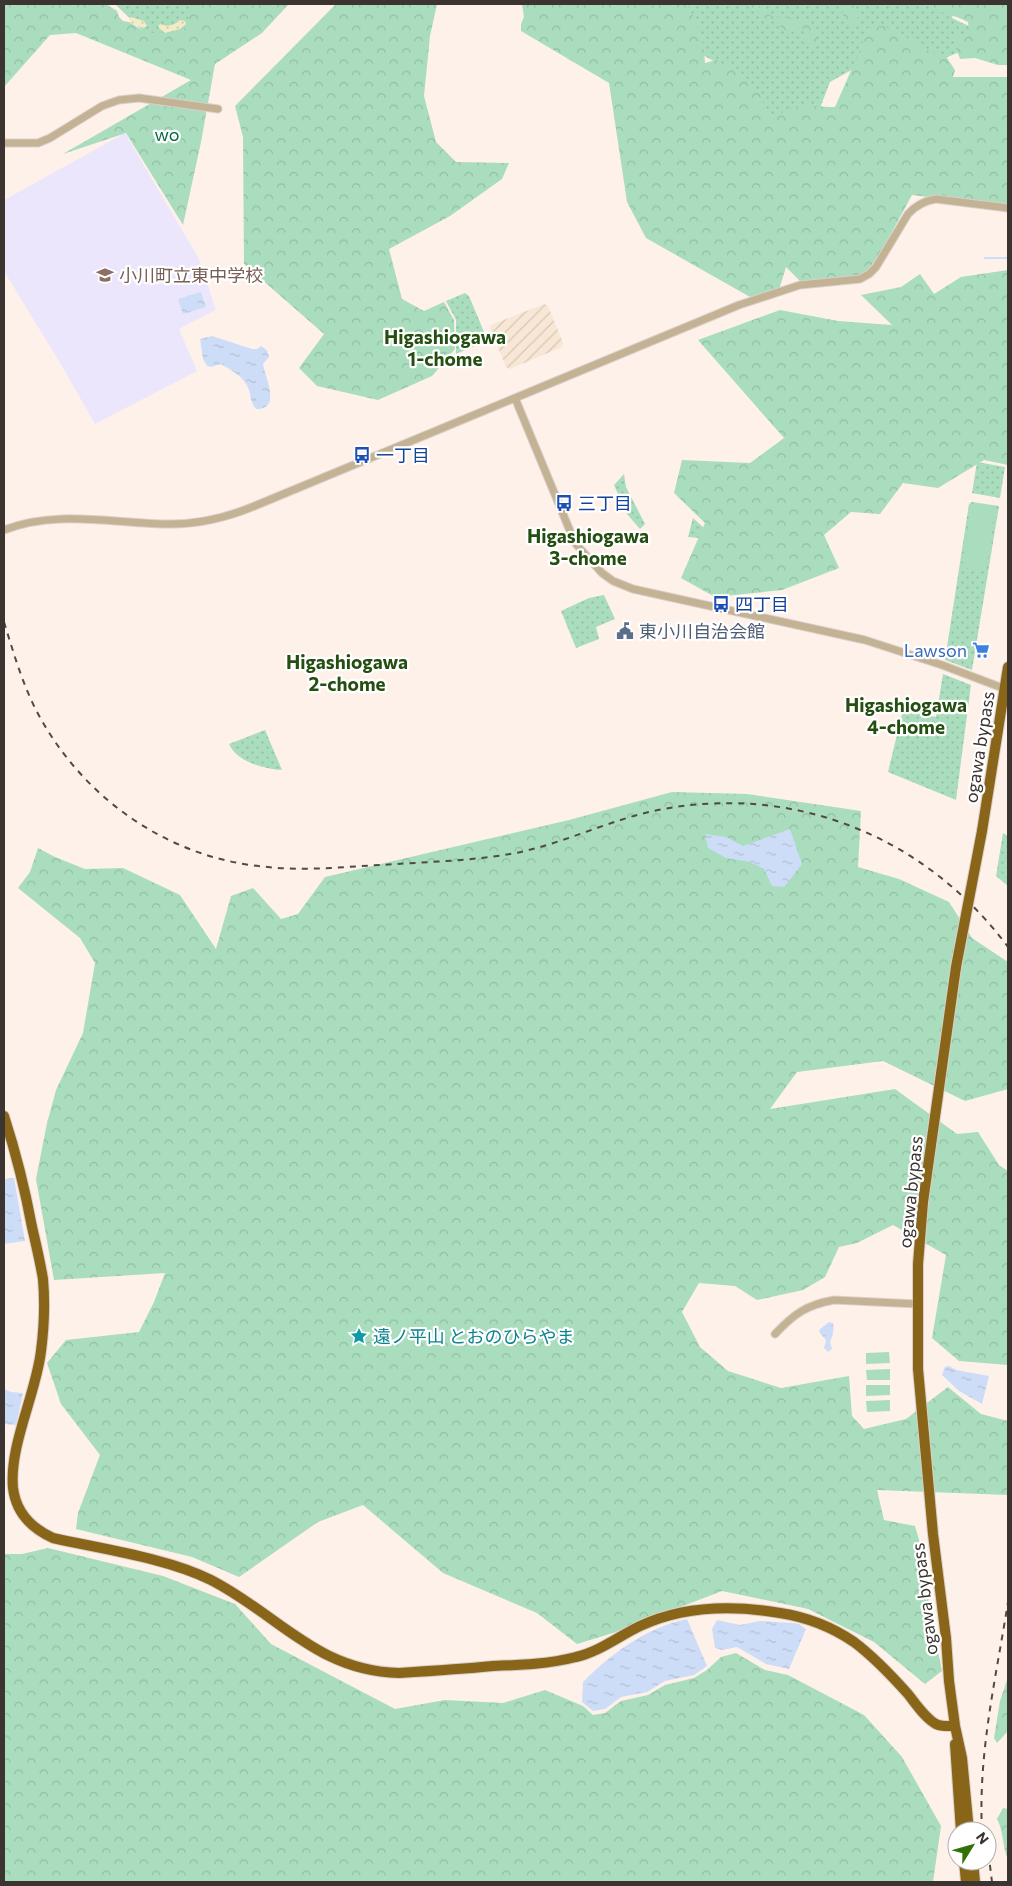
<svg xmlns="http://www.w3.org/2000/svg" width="1012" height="1886" font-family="Commissioner,'Noto Sans JP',sans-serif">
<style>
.industrial{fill:url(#industrial-furrows)}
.education{fill:#ece6fc}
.grass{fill:url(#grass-dots)}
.forest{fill:url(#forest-crowns)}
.sand{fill:url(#sand-dots)}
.pitch{fill:#a9ddbe}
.water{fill:url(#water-ripples)}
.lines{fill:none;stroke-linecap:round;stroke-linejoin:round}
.stream{stroke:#ceddf7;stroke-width:2}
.minor-casing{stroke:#dbcfc9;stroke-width:9}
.highway-casing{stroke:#dbcfc9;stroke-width:12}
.minor{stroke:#c3b294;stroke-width:7}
.highway{stroke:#886518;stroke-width:10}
.rail{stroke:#514946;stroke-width:2;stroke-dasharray:6 6;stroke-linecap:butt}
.highway-bridge-casing{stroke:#dbcfc9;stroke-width:12;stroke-linecap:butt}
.highway-bridge{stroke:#886518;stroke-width:10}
.labels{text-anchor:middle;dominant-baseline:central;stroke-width:4.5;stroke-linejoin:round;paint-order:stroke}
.park-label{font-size:18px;fill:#066840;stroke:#fff}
.education-label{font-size:18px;fill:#785e54;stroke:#fff;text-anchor:start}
.transit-label{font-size:18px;fill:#164399;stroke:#fff;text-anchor:start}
.service-label{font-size:18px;fill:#4e5e75;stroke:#fff;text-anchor:start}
.shop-label{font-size:18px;fill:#366cbe;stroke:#fff;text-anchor:end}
.street-label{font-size:18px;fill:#3b3431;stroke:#fff}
.culture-label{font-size:18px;fill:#0d838f;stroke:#fff;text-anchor:start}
.neighbourhood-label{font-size:19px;font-weight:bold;fill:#254e11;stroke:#fff}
</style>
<defs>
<pattern id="industrial-furrows" width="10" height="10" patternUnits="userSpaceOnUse" patternTransform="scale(1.25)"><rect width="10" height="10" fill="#f8e7d5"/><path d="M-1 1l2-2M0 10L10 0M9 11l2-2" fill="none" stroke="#d6c7b7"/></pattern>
<pattern id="grass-dots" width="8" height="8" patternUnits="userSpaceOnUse" patternTransform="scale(1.25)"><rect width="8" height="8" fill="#a9ddbe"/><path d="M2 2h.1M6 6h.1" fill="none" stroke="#92bea4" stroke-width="1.8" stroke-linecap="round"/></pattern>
<pattern id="forest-crowns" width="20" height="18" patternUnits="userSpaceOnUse" patternTransform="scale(1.25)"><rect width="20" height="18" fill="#a9ddbe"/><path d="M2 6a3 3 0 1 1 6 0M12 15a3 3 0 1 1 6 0" fill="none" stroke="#92bea4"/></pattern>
<pattern id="sand-dots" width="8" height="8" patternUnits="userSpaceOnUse" patternTransform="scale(1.25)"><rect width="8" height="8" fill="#f4eac5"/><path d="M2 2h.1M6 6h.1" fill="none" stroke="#d2c9aa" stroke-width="1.8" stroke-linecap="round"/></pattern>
<pattern id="water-ripples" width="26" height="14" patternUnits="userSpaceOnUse" patternTransform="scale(1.25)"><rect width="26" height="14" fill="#ceddf7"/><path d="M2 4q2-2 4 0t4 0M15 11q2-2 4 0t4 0" fill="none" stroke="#b2bed4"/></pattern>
</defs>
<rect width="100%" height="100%" fill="#fef1ea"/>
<path class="industrial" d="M544 304 548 306 563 343 562 347 510 369 506 367 490 328 491 325Z"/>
<path class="education" d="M125 133 199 259 216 310 179 329 197 371 95 424 62 366 4 271V200Z"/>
<path class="grass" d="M115 4H226L174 61Z
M661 4H955L952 18 975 29 962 51 912 72 882 53 830 82 817 116 770 120 721 65 677 41Z
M465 293 469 296 487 339 486 341 456 354V320L446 301Z
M977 462 1005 467 1000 498 972 493Z
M624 474 626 487 645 524 640 529 627 514 614 485Z
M972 502 999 506 972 670 945 660 969 504Z
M693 518 704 528 700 538 688 537Z
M604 595 615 619 596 627 599 639 576 648 561 611 589 598Z
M943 674 971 685 956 800 888 772 903 710 936 717Z
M265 730 282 770C264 769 237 762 229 744Z
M1003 833 1008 836V886L996 876Z"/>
<path class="forest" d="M4 4H106L117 11 119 17 123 21 129 22 147 33 175 32 183 30 189 22 188 13 190 4H289L262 33 215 64 201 142 183 225 126 133 63 154 191 80 76 33 50 35 4 87Z
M336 4H437L430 36 424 96 436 142 456 162 509 163 502 179 450 216 389 249 402 299 424 311 444 302 454 320 455 349 432 376 378 400 317 386 299 368 324 334 244 264 243 137 235 106Z
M522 4H686C699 22 704 41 705 63L716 60 729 65 759 91 766 113 773 118C781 115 786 108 795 107 807 104 823 107 835 107L861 48 867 28 882 26 895 30 927 50 945 55 955 70 953 77H1008V207L912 195 880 254 864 275 802 283 786 267 778 293 750 297 646 238 627 202 609 83 521 31V24L524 17Z
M750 4H758C773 28 794 11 808 22 814 26 816 36 819 42V45L815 47 809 46 802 27 799 26 797 31 788 33 775 22 757 15Z
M846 4H852L858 10 859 16 853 26H848L842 13Z
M927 4H1008V65H998L975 58 960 59 955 45 956 36 969 32 968 22C953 14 942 15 927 4Z
M1008 270V465L984 460 938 488 903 483 880 514 851 512 824 535 839 568 782 590 715 597 681 578 705 523 674 493 682 460 750 463 784 438 698 340 780 310 838 321 892 325 861 295 901 287 920 274 934 294 961 277Z
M672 792 747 794 861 811 858 867 899 879 949 902 972 938 1008 962V1089L965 1101 883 1061 797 1072 770 1109 895 1089 957 1134 978 1132 999 1165 1008 1171V1365L959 1361 932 1338 946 1255 893 1225 857 1243 839 1247 825 1277 803 1290 757 1300 735 1286 699 1283 682 1312 700 1347 728 1371 781 1388 849 1376 852 1416 864 1429 906 1419 948 1387 981 1414 1008 1421V1495L877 1490 884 1520 915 1526 926 1564 929 1606 942 1671 925 1684 874 1642 808 1609 722 1591 613 1633 577 1644 537 1613 443 1573 363 1505 318 1522 239 1577 192 1557 76 1529 78 1513 100 1455 61 1404 47 1363 66 1340 139 1332 154 1302 165 1273 54 1280 36 1179 47 1123 56 1090 83 1033 95 963 80 938 18 888 30 872 38 848 55 857 85 869 123 868 180 895 216 949 231 896 253 888 281 919 298 914 325 877 569 820Z
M48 1548 163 1576 235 1604 271 1644 395 1709 445 1700 503 1703 545 1690 583 1706 593 1715 605 1713 621 1701 648 1695 665 1685 694 1678 707 1670 721 1657 736 1653 765 1670 788 1675 864 1715 902 1757 941 1826 933 1882H4V1554H22Z
M1008 1677V1731L997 1743 994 1738 1000 1701Z
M1003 1808 1008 1809V1860C1002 1846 1004 1832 997 1819Z"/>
<path class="sand" d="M131 17 144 21 147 26 143 28 131 23 129 19Z
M180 20 185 21 186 24 180 29 165 33 158 27 160 24C167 27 174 26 180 20Z"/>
<path class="pitch" d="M972 504 995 507 986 571 962 567Z
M889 1352 890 1363 866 1364V1353Z
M890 1369V1380H867L866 1370Z
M866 1385H890V1395L866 1396Z
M890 1400V1411L867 1412 866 1401Z"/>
<path class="water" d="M201 292 206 307 183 314 178 299Z
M212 336 252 349H257L261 346 267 350 269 357 263 364C265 377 282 410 256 409 249 401 252 393 246 384 241 375 229 369 221 364L211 367 207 366 203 359 200 339Z
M790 829 802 864 784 887 772 886 764 869 750 862 726 858 708 848 705 834 726 837 743 846Z
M14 1178 25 1241 4 1244V1179Z
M829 1322 833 1323C834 1331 833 1335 830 1342L832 1349 828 1352 824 1348 826 1340 819 1332 820 1329Z
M949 1366 956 1370 989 1376 982 1404 959 1391 942 1375 945 1367Z
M4 1389 11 1392 23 1393 16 1425 4 1424Z
M687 1619 707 1666 694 1675 665 1681 647 1692 621 1697 605 1709 593 1711 582 1702 583 1682C613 1652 646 1628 687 1619Z
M717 1620 740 1625 760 1621 793 1623 799 1624 806 1629 789 1669 766 1664 737 1647 722 1650 715 1648 712 1629Z"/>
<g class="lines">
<path class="stream" d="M985 258H1008"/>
<g class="minor-casing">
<path id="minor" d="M4 143H38L50 138 102 106 119 100 139 98 218 109
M515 398 739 305 800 285 860 279 869 274 876 267 908 214C916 205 924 201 936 199L1008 208
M4 530C57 509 116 524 171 524 202 524 229 517 257 505L515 398 575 543 602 573 613 581 633 589 865 640 942 665 1008 690
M775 1334C794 1314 806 1305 834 1300L917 1304"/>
</g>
<g class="highway-casing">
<path id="highway" d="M982 831 1008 667
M956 967 923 1202 918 1264V1369L933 1534 946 1638 949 1681 955 1726 962 1758 969 1831
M4 1116C16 1153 25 1189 32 1227 36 1244 40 1261 43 1279 45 1302 44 1328 41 1351 36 1394 9 1446 13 1488 16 1513 31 1528 53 1538 102 1549 167 1558 211 1580 279 1615 317 1671 399 1673 431 1671 462 1669 493 1666 521 1665 549 1664 576 1657 599 1652 619 1636 640 1626 685 1605 733 1605 780 1613 806 1617 832 1627 854 1642 874 1657 891 1675 908 1694 916 1704 925 1718 936 1724 942 1727 949 1726 955 1726
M955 1744 961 1831
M964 1861 966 1882
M973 1861 975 1882"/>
</g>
<use href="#minor" class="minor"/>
<use href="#highway" class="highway"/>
<path class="rail" d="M4 622C13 651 21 679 34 706 79 796 167 859 268 867 305 871 343 867 380 865 425 862 472 861 516 853 565 843 609 820 658 810 795 783 926 837 1008 947
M982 1831C978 1753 996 1678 1008 1602
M987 1841 992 1882"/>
<g class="highway-bridge-casing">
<path id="highway-bridge" d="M956 967 982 831"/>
</g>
<use href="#highway-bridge" class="highway-bridge"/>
</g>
<defs>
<g id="school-bare" transform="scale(1.35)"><path d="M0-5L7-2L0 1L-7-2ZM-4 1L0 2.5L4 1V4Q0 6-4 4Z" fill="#8d6e63" stroke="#fff" stroke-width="2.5" paint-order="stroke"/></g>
<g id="bus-bare" transform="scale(1.35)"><path d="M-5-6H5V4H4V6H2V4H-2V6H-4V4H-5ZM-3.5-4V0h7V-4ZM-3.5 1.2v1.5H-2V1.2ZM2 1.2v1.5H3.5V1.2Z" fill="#1a4fb4" stroke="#fff" stroke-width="2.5" paint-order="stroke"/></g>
<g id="civic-bare" transform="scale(1.35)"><path d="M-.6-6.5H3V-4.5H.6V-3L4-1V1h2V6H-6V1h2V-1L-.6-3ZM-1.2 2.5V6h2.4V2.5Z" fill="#5c6f8a" stroke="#fff" stroke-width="2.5" paint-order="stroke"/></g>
<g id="supermarket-bare" transform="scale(1.35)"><path d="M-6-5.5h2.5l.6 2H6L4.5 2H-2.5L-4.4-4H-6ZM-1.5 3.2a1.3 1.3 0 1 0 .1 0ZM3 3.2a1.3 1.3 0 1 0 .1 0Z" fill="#3f7fe0" stroke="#fff" stroke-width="2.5" paint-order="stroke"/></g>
<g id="sight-bare" transform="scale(1.35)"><path d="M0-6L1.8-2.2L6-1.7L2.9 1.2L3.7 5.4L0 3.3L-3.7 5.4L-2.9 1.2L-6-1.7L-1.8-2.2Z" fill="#0f9aa8" stroke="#fff" stroke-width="2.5" paint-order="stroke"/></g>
</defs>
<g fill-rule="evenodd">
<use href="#school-bare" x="105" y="275"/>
<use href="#bus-bare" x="362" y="455"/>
<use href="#bus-bare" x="564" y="503"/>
<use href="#bus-bare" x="721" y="604"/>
<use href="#civic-bare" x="625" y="631"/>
<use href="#supermarket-bare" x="981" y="650"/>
<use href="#sight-bare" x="359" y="1336"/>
</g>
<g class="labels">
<g class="park-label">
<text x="167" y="134">wo</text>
</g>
<g class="education-label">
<text x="119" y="275">小川町立東中学校</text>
</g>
<g class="transit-label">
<text x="376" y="455">一丁目</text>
<text x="578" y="503">三丁目</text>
<text x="735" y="604">四丁目</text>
</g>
<g class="service-label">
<text x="639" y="631">東小川自治会館</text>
</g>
<g class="shop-label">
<text x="967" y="650">Lawson</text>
</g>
<g class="street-label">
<text transform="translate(979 747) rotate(-81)">ogawa bypass</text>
<text transform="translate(910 1192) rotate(-84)">ogawa bypass</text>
<text transform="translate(924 1599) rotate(-97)">ogawa bypass</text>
</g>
<g class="culture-label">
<text x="373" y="1336">遠ノ平山 とおのひらやま</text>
</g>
<g class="neighbourhood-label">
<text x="445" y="336">Higashiogawa<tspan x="445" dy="22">1-chome</tspan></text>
<text x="588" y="535">Higashiogawa<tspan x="588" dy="22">3-chome</tspan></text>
<text x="347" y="661">Higashiogawa<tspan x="347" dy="22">2-chome</tspan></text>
<text x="906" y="704">Higashiogawa<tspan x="906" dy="22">4-chome</tspan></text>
</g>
</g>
<rect width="1012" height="1886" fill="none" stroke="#3b3431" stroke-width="10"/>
<g transform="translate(972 1846) rotate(53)"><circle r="24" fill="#ffffff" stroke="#b1aead"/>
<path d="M0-4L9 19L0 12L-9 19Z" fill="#317108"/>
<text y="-8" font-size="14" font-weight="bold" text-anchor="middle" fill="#3b3431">N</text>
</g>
</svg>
